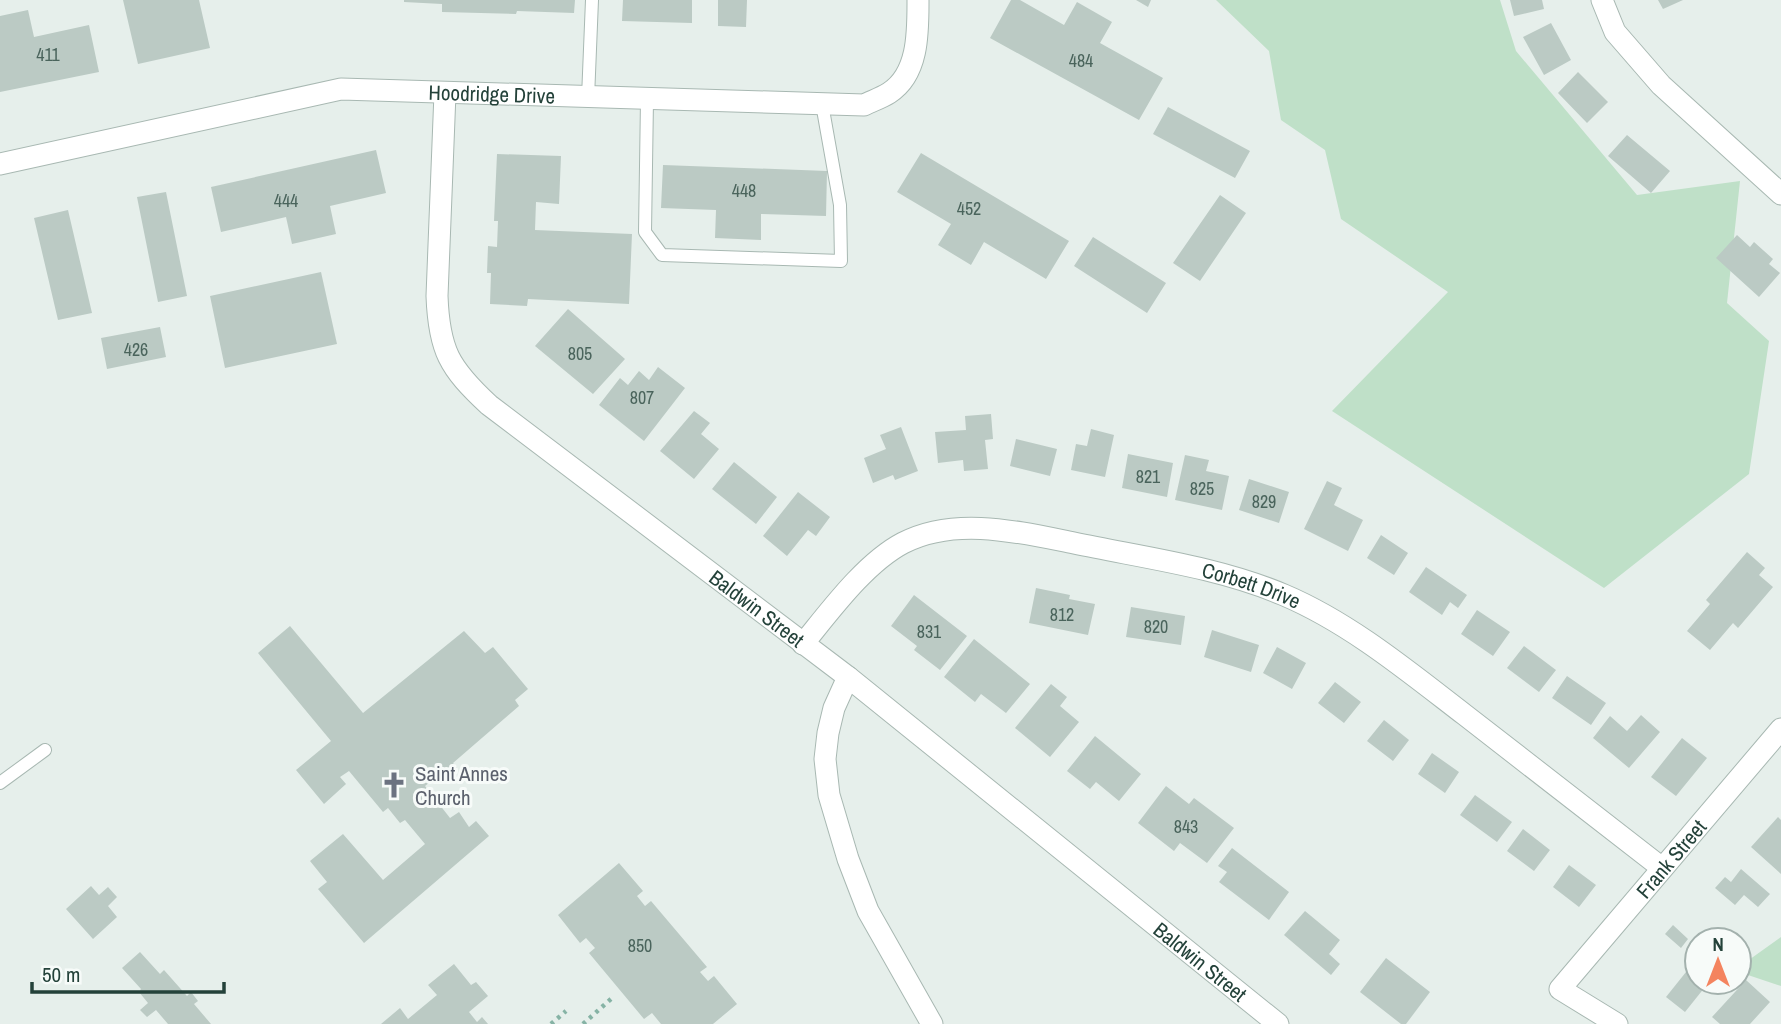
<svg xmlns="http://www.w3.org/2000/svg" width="1781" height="1024" font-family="'Archivo Narrow',sans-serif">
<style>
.green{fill:#bfe0c8}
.building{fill:#bbcac4}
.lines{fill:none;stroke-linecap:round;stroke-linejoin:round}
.lane-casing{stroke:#a8b8b2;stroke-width:14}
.street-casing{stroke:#a8b8b2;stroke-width:23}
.path{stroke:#86b3a5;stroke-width:4.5;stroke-dasharray:3.5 5;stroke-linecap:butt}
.lane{stroke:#fff;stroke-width:12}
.street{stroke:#fff;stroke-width:21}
.labels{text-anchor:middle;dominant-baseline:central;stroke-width:6;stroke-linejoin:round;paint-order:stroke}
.number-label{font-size:18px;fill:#4a645c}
.street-label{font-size:21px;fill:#24423a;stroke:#f7fbf9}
.worship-label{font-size:21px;fill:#5b616d;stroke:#f7fbf9;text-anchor:start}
</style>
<rect width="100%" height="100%" fill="#e6efeb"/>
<path class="green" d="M1216 0H1500L1516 51 1637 195 1740 181 1727 303 1769 341 1749 474 1604 588 1332 411 1448 292 1341 219 1325 150 1281 120 1269 51Z
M1781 937V986L1739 972V967Z"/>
<path class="building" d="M123 0H199L210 48 138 64Z
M404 0H575L574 13 517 11 516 14 442 12V4L404 2Z
M623 0H692V23L622 21Z
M718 0H747L746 27 718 26Z
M1011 0H1020L1064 25 1077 2 1112 22 1100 43 1163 78 1139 120 990 38Z
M1136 0H1151L1148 7Z
M1510 0H1542L1544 9 1514 16Z
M1658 0H1683L1663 9Z
M28 10 34 37 89 25 99 72 0 92V16Z
M1551 23 1571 60 1544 75 1523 37Z
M1578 72 1608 102 1587 123 1558 93Z
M1168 107 1250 151 1235 178 1153 134Z
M1627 135 1670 171 1651 193 1608 156Z
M376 150 386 193 330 206 336 234 292 244 286 217 221 232 211 187Z
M921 153 1069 241 1046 279 984 242 971 265 938 245 951 224 897 192Z
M497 154 561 156 559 204 536 202 535 230 632 234 629 304 528 299 527 306 490 304 491 273H487L488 246 497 247 498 221H494Z
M663 165 827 171 826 216 761 214V240L715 238 716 210 661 208Z
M166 192 187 296 158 302 137 197Z
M1220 195 1246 213 1200 281 1173 263Z
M68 210 92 313 58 320 34 218Z
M1737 235 1750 247 1754 242 1773 259 1769 264 1780 273 1759 297 1716 258Z
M1093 237 1166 283 1147 313 1074 266Z
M321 272 337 344 225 368 210 296Z
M568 309 625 359 593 394 535 346Z
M160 327 166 357 107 369 101 338Z
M658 367 685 388 644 441 599 405 620 378 628 385 639 371 649 380Z
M694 411 710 423 701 434 719 449 694 479 660 451Z
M991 414 993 439 985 440 988 469 964 471 963 460 938 463 935 432 966 430 965 416Z
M901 427 918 471 895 480 893 475 873 483 864 458 886 449 880 435Z
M1091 429 1114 435 1105 477 1071 470 1076 444 1087 446Z
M1016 439 1057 449 1050 476 1010 466Z
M1128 454 1173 463 1167 497 1122 488Z
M1185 455 1209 460 1206 471 1229 476 1222 510 1175 500Z
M734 462 777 497 756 524 712 489Z
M1249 479 1289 492 1279 523 1239 510Z
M1327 481 1342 488 1334 505 1363 520 1348 551 1304 529Z
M798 492 830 517 816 536 808 530 787 556 763 536Z
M1381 535 1408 553 1394 575 1367 558Z
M1747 552 1765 568 1759 575 1773 587 1738 628 1733 623 1710 650 1687 631 1710 604 1706 600Z
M1426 567 1467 595 1458 608 1450 602 1442 615 1409 592Z
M1036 588 1070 595 1069 599 1095 604 1088 635 1029 623Z
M914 595 967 636 940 670 914 650 917 646 891 626Z
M1131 607 1185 616 1181 645 1126 637Z
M1477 610 1510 632 1493 656 1461 634Z
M290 626 363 713 464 631 485 653 493 647 528 689 515 700 519 706 453 763 457 768 448 775 444 771 425 786 450 818 459 812 469 827 476 821 489 836 364 943 318 889 327 882 310 861 343 834 383 880 425 844 405 820 400 823 388 808 383 812 349 771 340 777 346 784 324 804 296 770 331 741 258 653Z
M1212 630 1259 645 1251 672 1204 657Z
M974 639 1030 684 1006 713 981 694 975 702 944 677Z
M1524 646 1556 670 1539 692 1507 668Z
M1277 647 1306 663 1292 689 1263 673Z
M1567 676 1606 703 1591 725 1552 698Z
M1335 682 1361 702 1344 723 1318 703Z
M1051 684 1067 697 1060 706 1079 722 1050 757 1015 728Z
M1641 715 1660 732 1629 768 1593 738 1610 716 1627 731Z
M1384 720 1409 740 1393 761 1367 741Z
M1095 736 1141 774 1119 801 1096 782 1090 789 1067 771Z
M1682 738 1707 758 1676 796 1651 777Z
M1432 753 1459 772 1445 793 1418 774Z
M1166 786 1189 804 1194 798 1234 828 1207 863 1180 843 1174 851 1138 823Z
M1475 795 1512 822 1497 842 1460 815Z
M1778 817 1781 820V874L1751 847Z
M1523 829 1550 850 1534 871 1507 851Z
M1232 848 1289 892 1269 920 1219 882 1227 872 1218 866Z
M619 863 643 891 637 896 645 906 651 901 707 967 700 972 708 981 714 976 737 1004 713 1024H661L652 1013 644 1019 589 953 595 948 586 938 580 943 558 915Z
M1569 865 1596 885 1579 907 1553 887Z
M1741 869 1770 894 1758 907 1744 895 1735 905 1715 888 1725 877 1731 882Z
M91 886 99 895 108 887 117 897 108 906 117 917 93 939 66 909Z
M1305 911 1340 940 1329 954 1340 964 1331 975 1284 935Z
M1673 925 1688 939 1681 948 1665 934Z
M140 952 160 974 164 970 187 996 191 992 198 1001 194 1004 211 1024H168L156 1010 147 1017 140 1010 148 1003 139 992 141 989 122 968Z
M1386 958 1430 992 1406 1024H1401L1360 992Z
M454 964 471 985 476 982 488 996 469 1012 477 1022 482 1017 488 1024H381L400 1008 408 1019 437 995 428 985Z
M1690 967 1697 973V982H1709L1685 1012 1666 997Z
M1746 980 1770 1002 1750 1024H1720L1712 1017Z"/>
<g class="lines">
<g class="lane-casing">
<path id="lane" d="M588 98 592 0
M647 100 645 232 662 255 841 261 840 205 822 104
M0 783 45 750"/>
</g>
<g class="street-casing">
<g id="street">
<path d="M1602 0 1615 32 1661 85 1781 194"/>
<path id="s1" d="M445 93 437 296C439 350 449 368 489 405L848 677 1278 1024"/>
<path id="s2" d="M0 164 341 89 864 105C872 101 881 98 889 93 919 74 918 31 918 0"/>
<path id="s3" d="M803 644C830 611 865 563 903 543 955 516 1019 532 1074 543 1145 558 1218 567 1284 595 1350 623 1409 672 1465 715 1530 766 1596 817 1662 868"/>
<path d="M848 677 834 708 828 733 825 759 829 795 848 859 868 911 932 1024"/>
<path id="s4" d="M1617 1024 1560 989 1781 729"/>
</g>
</g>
<path class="path" d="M551 1024 566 1011
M583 1024 612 998"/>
<use href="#lane" class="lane"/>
<use href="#street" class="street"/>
</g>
<defs>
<g id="church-bare" transform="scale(2.1)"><path d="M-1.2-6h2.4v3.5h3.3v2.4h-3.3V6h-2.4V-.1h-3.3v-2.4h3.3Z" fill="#6b7280" stroke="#f7fbf9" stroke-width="2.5" paint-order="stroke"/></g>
</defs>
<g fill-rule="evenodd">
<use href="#church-bare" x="394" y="785"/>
</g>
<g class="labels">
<g class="number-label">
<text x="48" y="54">411</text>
<text x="1081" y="60">484</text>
<text x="744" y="190">448</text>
<text x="286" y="200">444</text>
<text x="969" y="208">452</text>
<text x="136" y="349">426</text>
<text x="580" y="353">805</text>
<text x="642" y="397">807</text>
<text x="1148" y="476">821</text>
<text x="1202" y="488">825</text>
<text x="1264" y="501">829</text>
<text x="1062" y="614">812</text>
<text x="1156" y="626">820</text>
<text x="929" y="631">831</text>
<text x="1186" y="826">843</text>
<text x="640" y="945">850</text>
</g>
<g class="street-label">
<text stroke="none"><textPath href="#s2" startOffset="500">Hoodridge Drive</textPath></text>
<text stroke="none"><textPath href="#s3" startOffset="500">Corbett Drive</textPath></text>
<text stroke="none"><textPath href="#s1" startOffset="665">Baldwin Street</textPath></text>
<text stroke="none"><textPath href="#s4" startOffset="238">Frank Street</textPath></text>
<text stroke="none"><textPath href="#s1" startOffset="1232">Baldwin Street</textPath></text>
</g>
<g class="worship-label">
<text x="415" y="773">Saint Annes<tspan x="415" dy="24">Church</tspan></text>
</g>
</g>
<g transform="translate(1718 961)"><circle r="33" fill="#f7fbf9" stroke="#a3b1ad" stroke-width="2"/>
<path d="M0-5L12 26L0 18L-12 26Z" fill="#f4845f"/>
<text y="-10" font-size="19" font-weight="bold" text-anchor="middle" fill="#24423a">N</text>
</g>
<path d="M32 982v10h192v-10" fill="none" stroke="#24423a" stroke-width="3.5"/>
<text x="42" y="982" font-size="21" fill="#24423a" stroke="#f7fbf9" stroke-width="5" paint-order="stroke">50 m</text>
</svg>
